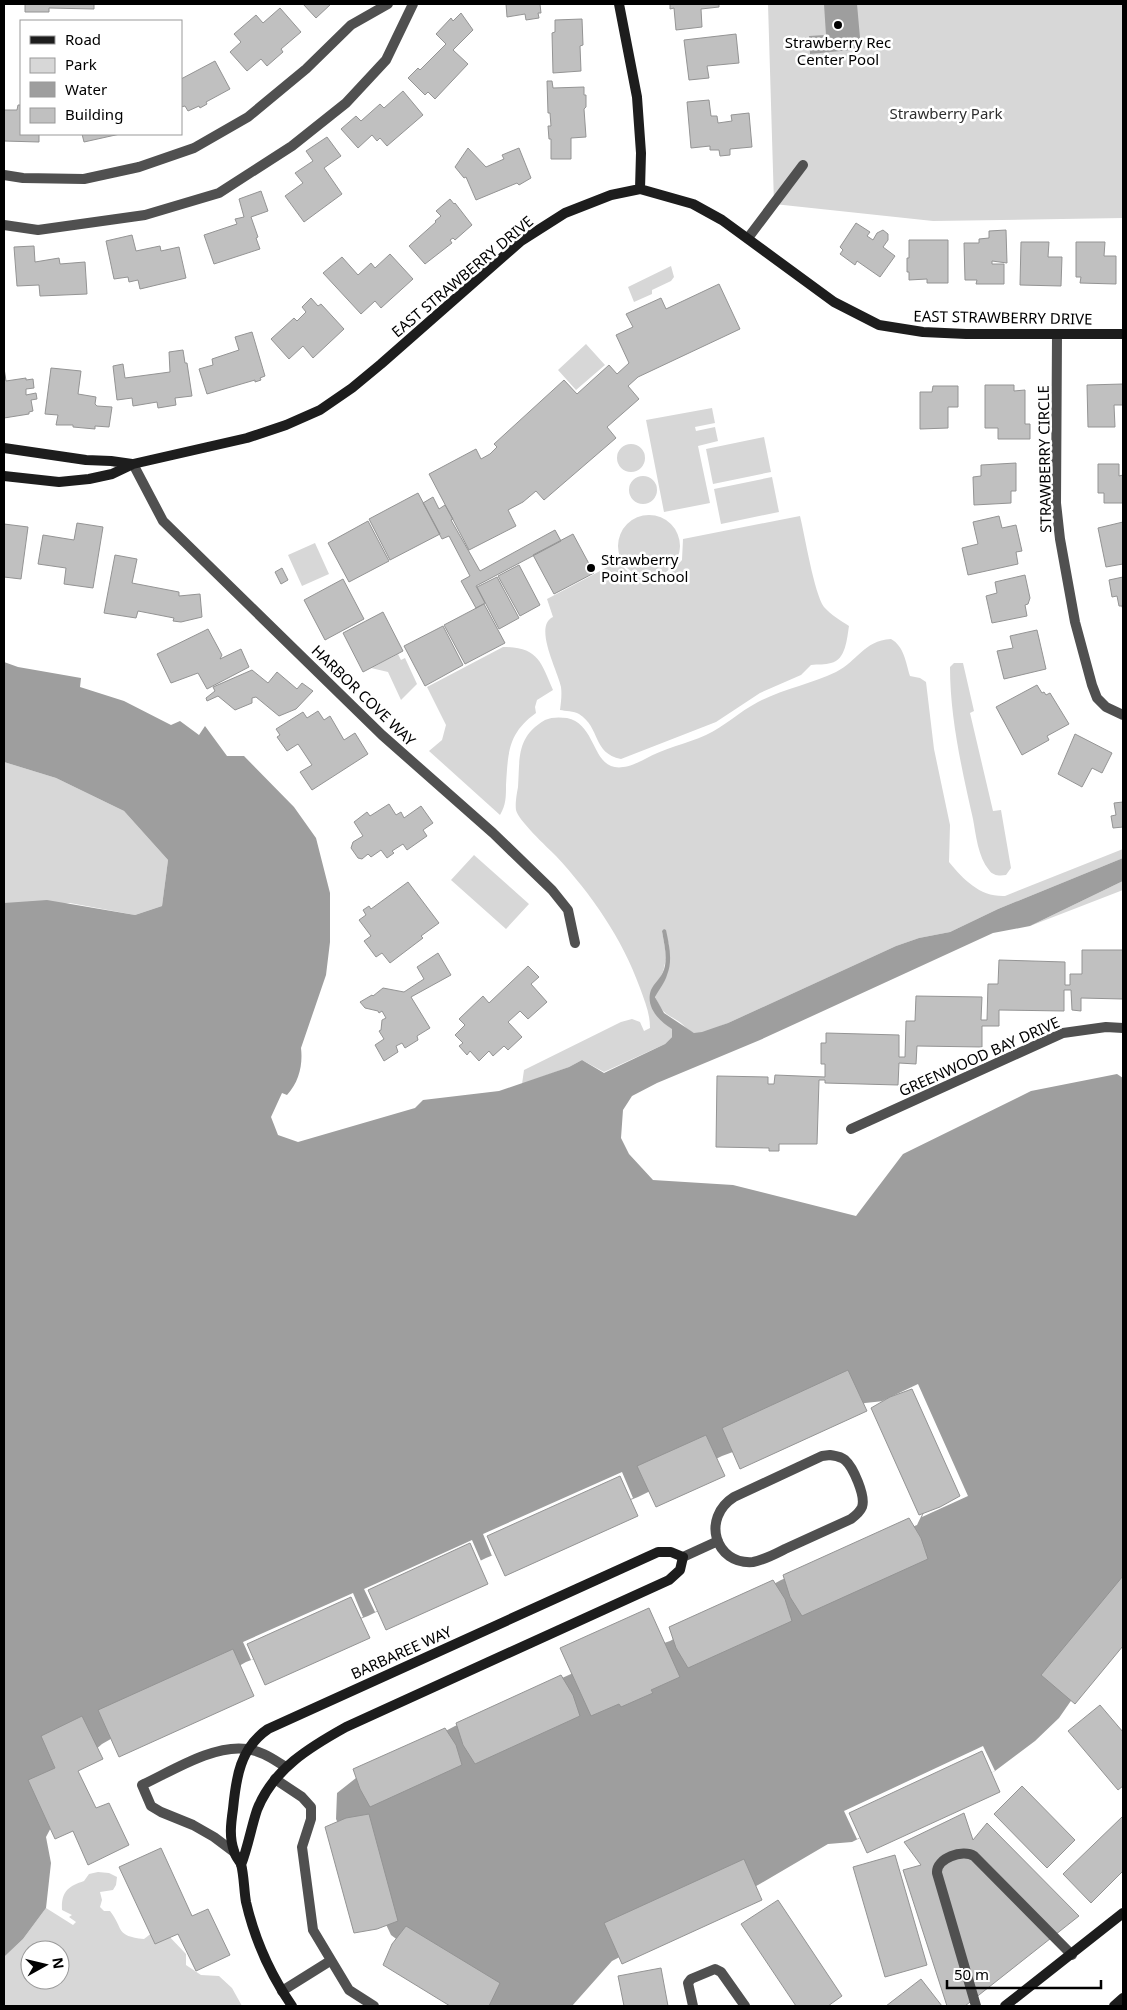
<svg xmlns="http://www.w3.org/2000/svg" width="1127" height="2010" font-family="'Noto Sans',sans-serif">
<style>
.green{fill:#d7d7d7;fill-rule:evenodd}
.water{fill:#9e9e9e}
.pier{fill:#fff}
.building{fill:#c0c0c0;stroke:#949494}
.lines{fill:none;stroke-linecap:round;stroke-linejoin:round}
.lane{stroke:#505050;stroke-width:10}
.street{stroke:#505050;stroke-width:10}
.secondary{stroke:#1d1d1d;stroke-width:10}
.poi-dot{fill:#000;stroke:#fff;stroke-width:2}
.labels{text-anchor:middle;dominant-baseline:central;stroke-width:5;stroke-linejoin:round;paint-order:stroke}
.poi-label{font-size:15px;fill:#000;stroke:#fff}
.park-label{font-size:15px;fill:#2e2e2e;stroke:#fff}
.street-label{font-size:15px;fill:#000;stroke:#fff}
</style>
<rect width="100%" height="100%" fill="#fff"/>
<path class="green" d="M768 4H1123V218L933 221 774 204Z
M671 266 674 277 671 281 652 290V294L634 302 628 287Z
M586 344 605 365 576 390 558 370Z
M712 408 715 423 695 427 696 431 715 427 718 441 698 446 710 503 664 512 646 420Z
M764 437 771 472 713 484 706 449Z
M617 458a14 14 0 1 1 28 0a14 14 0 1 1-28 0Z
M629 490a14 14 0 1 1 28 0a14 14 0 1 1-28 0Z
M772 477 779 512 721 524 714 489Z
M618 546a31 31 0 1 1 62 0a31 31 0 1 1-62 0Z
M800 516C805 536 814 593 824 607 831 615 840 620 849 626 847 638 846 660 831 663 825 665 818 664 811 665L801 675 760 693 716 722 621 759C592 753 601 728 579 714 574 711 565 711 560 710 561 702 562 695 561 687 558 671 533 626 553 617L547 599 619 561C631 580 644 579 664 580L682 560 683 539Z
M315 543 329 574 302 586 288 555Z
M891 639C904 646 906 663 910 676L920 678 926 682 934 749 950 825 949 862C964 880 980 897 1005 896L1123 849V858L998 909 950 932 919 938 896 946 728 1023C719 1026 704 1035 694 1033 688 1031 683 1024 678 1021 665 1013 661 1012 655 996L660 987 669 944 662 931C664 944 669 959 663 972 658 983 651 988 650 1001L672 1028V1037L665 1044 604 1072 582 1060 569 1067 522 1084 524 1070 621 1022 632 1019 640 1022 644 1031 650 1028C650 1013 645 1002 640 988 622 938 592 895 556 856 547 847 518 820 516 810 515 803 517 793 518 787 520 758 516 737 545 720 551 717 560 717 567 718 604 726 587 790 645 759 664 748 686 744 706 735 725 726 739 712 758 702 783 689 811 684 836 672 858 661 863 641 891 639Z
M503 647C538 647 541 662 553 690L537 700 535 707 536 713C508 733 508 753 506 785 506 797 506 805 500 815L429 751 442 740 446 725 427 687Z
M398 654 401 660 405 658 417 684 401 700 388 672 371 668Z
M954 663H963L974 711 970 713 993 811 1001 810 1011 868 1006 875C1000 876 993 876 989 870 978 857 976 835 973 819 962 770 950 718 950 667Z
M4 762 56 778 124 811 168 860 162 906 135 915 70 903 4 913Z
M474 855 529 904 506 929 451 880Z
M1123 881V890L1030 926Z
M98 1872 109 1873 117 1877 116 1885 113 1890 100 1892 102 1900 100 1907 104 1911H110C124 1929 115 1936 144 1939L153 1932H165L186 1954V1965L201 1975 219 1976 232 1988 242 2006H4V1957L23 1939 46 1908 73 1925 76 1922 69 1917 72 1915 62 1910C61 1891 69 1886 84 1881L89 1874ZM30 1950H60V1980H30Z"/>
<path class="water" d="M824 4H857L861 49 810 54 809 36 826 35Z
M4 662 18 667 81 678 80 687 124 701 171 725 180 721 199 735 205 726 227 756H244L294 807 316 838 330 893V942L326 975 301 1048C303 1065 299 1082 287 1095L282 1093 271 1117 278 1135 298 1142 415 1108 423 1100 499 1091 569 1067 582 1060 604 1073 665 1044 672 1037V1029C659 1021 645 1007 651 990 654 983 661 978 664 970 668 957 664 944 662 931L664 929 666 930C669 944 673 961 667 975 665 982 659 990 655 997L664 1013 694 1033 702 1032 728 1023 896 946 919 938 950 932 998 909 1123 858V881L1030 926 993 933 760 1040 657 1083 632 1096 623 1110 621 1138 629 1154 653 1180 733 1185 856 1216 903 1154 1031 1091 1117 1074 1123 1078V1626L1059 1718 1035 1741 995 1771 852 1842 828 1844 758 1885 612 1961 572 2006H486L391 1935 336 1819 337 1793 356 1778 455 1726 571 1674 670 1641 781 1580 917 1525 928 1502 884 1401 865 1403 722 1456 638 1497 486 1558 368 1616 246 1662 102 1744 71 1771 55 1820 46 1837 51 1863 46 1908 23 1939 4 1957V903L47 900 135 915 162 906 168 860 124 811 56 778 4 762Z"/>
<path class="pier" d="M918 1384 968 1496 922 1517 928 1502 884 1401 880 1402Z
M622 1472 633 1498 492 1556 483 1534Z
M472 1540 481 1561 375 1612 364 1589Z
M353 1593 363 1617 251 1660 243 1642Z
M983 1746 995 1771 857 1839 844 1811Z"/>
<path class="building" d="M25 4H94V9L49 8V12H25Z
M303 4H331L316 18Z
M506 4H540L541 13H538L539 18 526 20 525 14 507 17Z
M670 4H719V7L701 9 702 27 676 30 674 8 670 9Z
M280 8 301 32 281 49 283 52 267 66 261 59 247 71 230 52 241 42 234 34 256 15 263 23Z
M461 13 473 30 453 50 468 64 435 99 428 92 425 95 408 78 418 68 420 70 446 44 436 34 451 18 453 21Z
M582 19 583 45 580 46 581 71 553 73 552 33 555 32V20Z
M736 34 739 63 707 66 709 78 689 80 684 40Z
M215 61 230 89 206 102 207 104 200 108 199 106 188 111 185 106 181 107V79Z
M547 81H552L553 88 584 87V95H586V107L584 109 586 137 571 138V159H551V139H549L548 126H551L550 113H548Z
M403 91 423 115 387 146 380 138 377 141 372 135 358 148 341 129 356 116 361 121 380 104 384 108Z
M709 100 711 116H717L718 123 732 121 731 115 749 113 752 147 730 149V155L720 156 719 150H710V146L691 148 687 102Z
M18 105H21V134H39V142L4 141V110H17Z
M82 134H120L84 142Z
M327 137 341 156 324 168 342 194 304 222 285 196 303 183 295 173 313 161 306 151Z
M468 148 486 167 504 159 502 155 519 148 531 178 519 185 517 183 476 200 466 177 464 178 455 167Z
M261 191 268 211 251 217 258 237 256 238 260 249 214 264 204 235 237 224 235 219 244 217 239 199Z
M450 199 454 204 455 203 472 225 455 240 453 238 450 240 452 243 425 264 409 246 436 222 435 221 441 216 436 211Z
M856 223 870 232 867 236 873 240 877 233 883 230 888 234V240L883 247 895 256 880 277 857 261 855 265 840 254 843 250 840 247Z
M1006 230 1007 263 992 261V264H1004V284H976L977 280H965L964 243H979V239L989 238V231Z
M132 235 136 251 160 246 161 251 179 247 186 278 140 289 138 280 129 282 128 277 114 279 106 241Z
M909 240H948V283H927V279L909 280V272H907V258H909Z
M1021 242H1049L1048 257H1062L1061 286 1020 285Z
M1076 242H1105L1104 256H1116V284L1080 283 1081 277H1076Z
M34 246 35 262 59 258 60 264 85 262 87 294 40 296 39 285 17 286 14 247Z
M390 254 413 279 381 308 375 301 361 314 323 273 342 257 358 275 371 263 375 268Z
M719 284 740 329 638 377 628 386 639 399 607 427 616 438 544 500 536 491 523 502 508 510 516 526 469 550 429 474 476 449 481 459 490 454 497 447 494 444 564 380 577 394 609 365 617 374 629 363 616 335 633 327 626 314 661 298 666 309Z
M311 298 318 306 321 304 344 329 313 358 303 346 289 359 271 339 294 318 297 321 306 312 302 307Z
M252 332 265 376 260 378 261 380 255 382V380L207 394 199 369 213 365 212 359 239 350 235 337Z
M183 350 185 363H187L192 396 175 398 176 405 158 408 157 402 133 406 132 398 117 400 113 366 123 364 125 378 170 372 169 352Z
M4 368 6 381 26 378V380L33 379 34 388 26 389V395L36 393 37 399 31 400 33 411 29 412V414L4 418Z
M51 368 81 371 78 394 96 397 95 404 97 406 112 407 109 427 95 426V429L73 427V425H56L58 415 45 414Z
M1123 384V405H1114L1115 427H1088L1087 385Z
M985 385H1014V391L1025 390V424H1030V439H998V428H985Z
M933 386H958V407H948V428L920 429V392H932Z
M1016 463V491H1011V503L974 505 973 477 981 476V465Z
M1098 464H1119V476L1123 475V503H1104V493H1098Z
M418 493 440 534 390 560 369 519Z
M433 497 439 509 445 505 453 519 451 520 480 571 555 530 561 541 476 586 485 603 476 608 461 581 470 576 449 536 442 539 423 503Z
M999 516 1002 528 1016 525 1022 551 1016 552 1018 564 968 575 962 548 978 544 973 522Z
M368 521 389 561 349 582 328 543Z
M1123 522V564L1106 567 1098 528Z
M77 523 103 527 93 588 64 584 66 568 38 564 43 535 74 540Z
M4 524 28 527 21 579 4 577Z
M573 534 594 573 554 594 533 555Z
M115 555 137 559 132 583 179 592V596L200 594 202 617 181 622 173 621 174 618 138 611 136 618 104 613Z
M519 565 540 605 520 616 498 576Z
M282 568 288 580 281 584 275 572Z
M1025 575 1030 598 1028 604 1025 605 1027 616 992 623 986 596 997 593 995 582Z
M497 577 519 618 499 629 477 587Z
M1123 577V610L1122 606H1119L1117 596 1112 597 1109 580Z
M343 579 364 619 325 640 304 600Z
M484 604 505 643 465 664 444 625Z
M383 612 403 651 363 672 343 633Z
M443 626 463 665 425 686 404 646Z
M208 629 222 655 220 659 241 649 249 667 207 689 198 673 171 683 157 654Z
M1037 630 1046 669 1004 679 997 651 1013 648 1010 636Z
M252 670 268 683 277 672 297 689 302 683 313 691 296 709 279 716 256 697 252 698V703L235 710 218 696 207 701 206 698 215 691 213 687Z
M1037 685 1042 693 1044 692 1046 695 1050 693 1069 724 1047 736 1049 740 1022 755 996 707Z
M318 711 324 720 330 716 344 740 355 733 368 754 312 790 300 772 312 765 298 744 287 751 277 737 280 735 276 729 303 712 307 718Z
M1075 734 1112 753 1102 773 1092 768 1082 787 1058 774Z
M1123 802V827L1113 828 1111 816 1116 815 1114 803Z
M389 804 396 815 401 812 404 818 421 806 433 823 423 830 427 836 407 850 403 844 392 851 394 853 387 858 381 850 371 857 368 854 362 859 358 858 351 848 353 842 363 836 354 822 367 812 370 816Z
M408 882 439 923 421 936 423 938 390 963 382 953 376 957 364 941 371 936 359 920 366 915 363 910 369 906 371 909Z
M1082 950H1123V999L1081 998V1011L1072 1010 1071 990H1064V1011L999 1010V1026H982V1047L917 1046 916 1064 899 1063 898 1085 825 1083V1080H819L817 1144H779V1151H769V1148L716 1147 717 1076 768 1077V1084H774L775 1075 825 1077V1064H821V1043H826V1033L899 1035V1057H905L906 1021H915L916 996 982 997 981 1020H987L988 984H998L999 960 1065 962V985H1070V974H1082Z
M438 953 451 975 411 997 430 1028 417 1036 418 1040 405 1048 402 1043 396 1046 398 1052 384 1061 375 1045 384 1039 379 1031 381 1030 382 1020 386 1018 382 1011 379 1013 378 1011 365 1008 360 1002 372 995 373 996 383 988 404 992 424 979 417 967Z
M528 966 539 977 531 984 547 1002 528 1019 520 1011 508 1022 522 1037 508 1050 504 1046 493 1056 489 1051 479 1061 470 1051 467 1055 459 1046 463 1043 455 1035 465 1025 459 1019 483 996 489 1003Z
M848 1370 867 1411 740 1469 722 1428Z
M912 1389 960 1496 940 1507 919 1515 871 1408 890 1397Z
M706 1435 725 1476 656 1507 637 1466Z
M620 1476 638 1516 505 1576 487 1536Z
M909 1518 921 1538 928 1559 802 1616 790 1597 783 1575Z
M470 1543 488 1584 386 1630 368 1590Z
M1123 1576V1646L1075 1704 1041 1675Z
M773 1580 785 1599 792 1621 688 1668 676 1648 669 1627Z
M351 1597 370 1638 265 1685 247 1644Z
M649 1608 680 1677 651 1690 653 1693 621 1707 619 1704 591 1716 560 1648Z
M233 1649 254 1696 119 1757 98 1710Z
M561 1675 573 1695 580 1716 475 1764 463 1745 456 1723Z
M1100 1705 1123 1732V1786L1118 1790 1068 1731Z
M82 1716 103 1759 78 1771 96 1808 109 1803 129 1845 88 1865 73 1831 55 1839 28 1780 55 1768 41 1736Z
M445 1728 456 1745 462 1765 370 1807 360 1789 353 1769Z
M982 1751 1000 1792 867 1853 849 1813Z
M1022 1786 1075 1840 1047 1868 994 1814Z
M964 1813 973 1840 987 1823 1079 1916 965 2006H947L903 1870 921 1865 904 1842Z
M369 1814 398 1921 377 1929 354 1933 325 1827 346 1818Z
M1123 1816V1871L1091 1903 1063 1874Z
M161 1848 192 1916 208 1909 230 1955 196 1971 178 1934 155 1944 119 1867Z
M895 1855 927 1965 885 1977 853 1867Z
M744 1859 762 1900 622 1964 604 1923Z
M778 1900 842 1996 828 2006H796L741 1924Z
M406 1926 500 1983 489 2006H450L383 1965 392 1944Z
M661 1968 668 2006H624L618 1976Z
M921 1979 942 2006H886Z"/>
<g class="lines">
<path class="lane" d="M748 238 803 165
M275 1779 302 1797 311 1807V1819L302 1847 313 1930 349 1990 374 2006
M234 1852 214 1837 193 1825 161 1812 151 1806 142 1785C172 1771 214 1744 247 1749 262 1751 274 1760 286 1767
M282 1991 330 1961"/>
<path class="street" d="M4 175 23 178 84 179 139 167 194 148 248 117 306 69 351 25 388 4
M4 225 38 230 145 215 219 193 292 146 346 103 386 60 413 4
M1057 334 1056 503 1060 539 1075 622 1092 685 1097 698 1106 707 1123 715
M133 464 163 521 382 735 493 833 552 890 568 910 575 943
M851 1129 1063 1033 1106 1027 1123 1028
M830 1455C835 1456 840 1456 845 1460 853 1467 866 1496 862 1507 860 1512 855 1516 851 1519 829 1529 807 1539 785 1549 775 1554 764 1560 753 1562 715 1565 701 1518 734 1497L822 1456Z
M683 1557 718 1541
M693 2006 688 1983 691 1979 715 1969 721 1972 745 2006
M976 2006 937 1873C936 1858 963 1849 974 1856L1072 1955"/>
<path class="secondary" d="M619 4 637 97 641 153 640 189
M4 448 86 460 111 461 132 464
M4 476 59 482 89 479 112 474 133 464 247 438 286 425 320 410 352 388 381 364 521 241 565 213 611 195 640 189 693 204 722 220 834 302 879 325 923 332 966 334H1123
M241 1865C248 1847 251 1828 257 1810 273 1769 310 1747 346 1727L669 1580 680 1570 683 1557 671 1552H658L268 1729C240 1748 236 1778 233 1809 231 1823 229 1837 234 1851 235 1856 239 1860 241 1864 244 1875 244 1891 246 1902 255 1941 270 1974 292 2006
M1005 2006 1123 1913
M1114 2006 1123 1998"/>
</g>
<g class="poi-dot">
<circle cx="838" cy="25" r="5"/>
<circle cx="591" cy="568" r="5"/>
</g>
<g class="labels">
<g class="poi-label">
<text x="838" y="42">Strawberry Rec<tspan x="838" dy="17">Center Pool</tspan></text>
<text x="601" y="559" text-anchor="start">Strawberry<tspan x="601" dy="17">Point School</tspan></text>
</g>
<g class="park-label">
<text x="946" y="113">Strawberry Park</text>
</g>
<g class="street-label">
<text transform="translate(462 276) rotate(-40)">EAST STRAWBERRY DRIVE</text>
<text transform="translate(1003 317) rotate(1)">EAST STRAWBERRY DRIVE</text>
<text transform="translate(1044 459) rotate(-91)">STRAWBERRY CIRCLE</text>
<text transform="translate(364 695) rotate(44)">HARBOR COVE WAY</text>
<text transform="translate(979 1056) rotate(-24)">GREENWOOD BAY DRIVE</text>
<text transform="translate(401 1652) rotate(-24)">BARBAREE WAY</text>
</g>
</g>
<rect width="1127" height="2010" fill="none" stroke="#000000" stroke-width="10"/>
<rect x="20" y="20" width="162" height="115" fill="#ffffff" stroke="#999999"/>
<rect x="30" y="36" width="25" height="8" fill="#1d1d1d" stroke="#999999"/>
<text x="65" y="45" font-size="15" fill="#000000">Road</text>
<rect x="30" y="58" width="25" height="15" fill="#d7d7d7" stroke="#999999"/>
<text x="65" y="70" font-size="15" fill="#000000">Park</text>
<rect x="30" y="82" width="25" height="15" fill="#9e9e9e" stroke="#999999"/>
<text x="65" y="95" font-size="15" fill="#000000">Water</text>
<rect x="30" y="108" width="25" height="15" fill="#c0c0c0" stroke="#999999"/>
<text x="65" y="120" font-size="15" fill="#000000">Building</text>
<g transform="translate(45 1965) rotate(82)"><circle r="24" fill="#ffffff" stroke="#999999"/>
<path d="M0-4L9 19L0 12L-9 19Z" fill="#000000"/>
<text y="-8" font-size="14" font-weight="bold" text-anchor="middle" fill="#000000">N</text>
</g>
<path d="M947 1980v8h154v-8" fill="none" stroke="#000000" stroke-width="2.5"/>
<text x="954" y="1980" font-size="15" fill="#000000" stroke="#ffffff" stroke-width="4" paint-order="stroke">50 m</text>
</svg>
